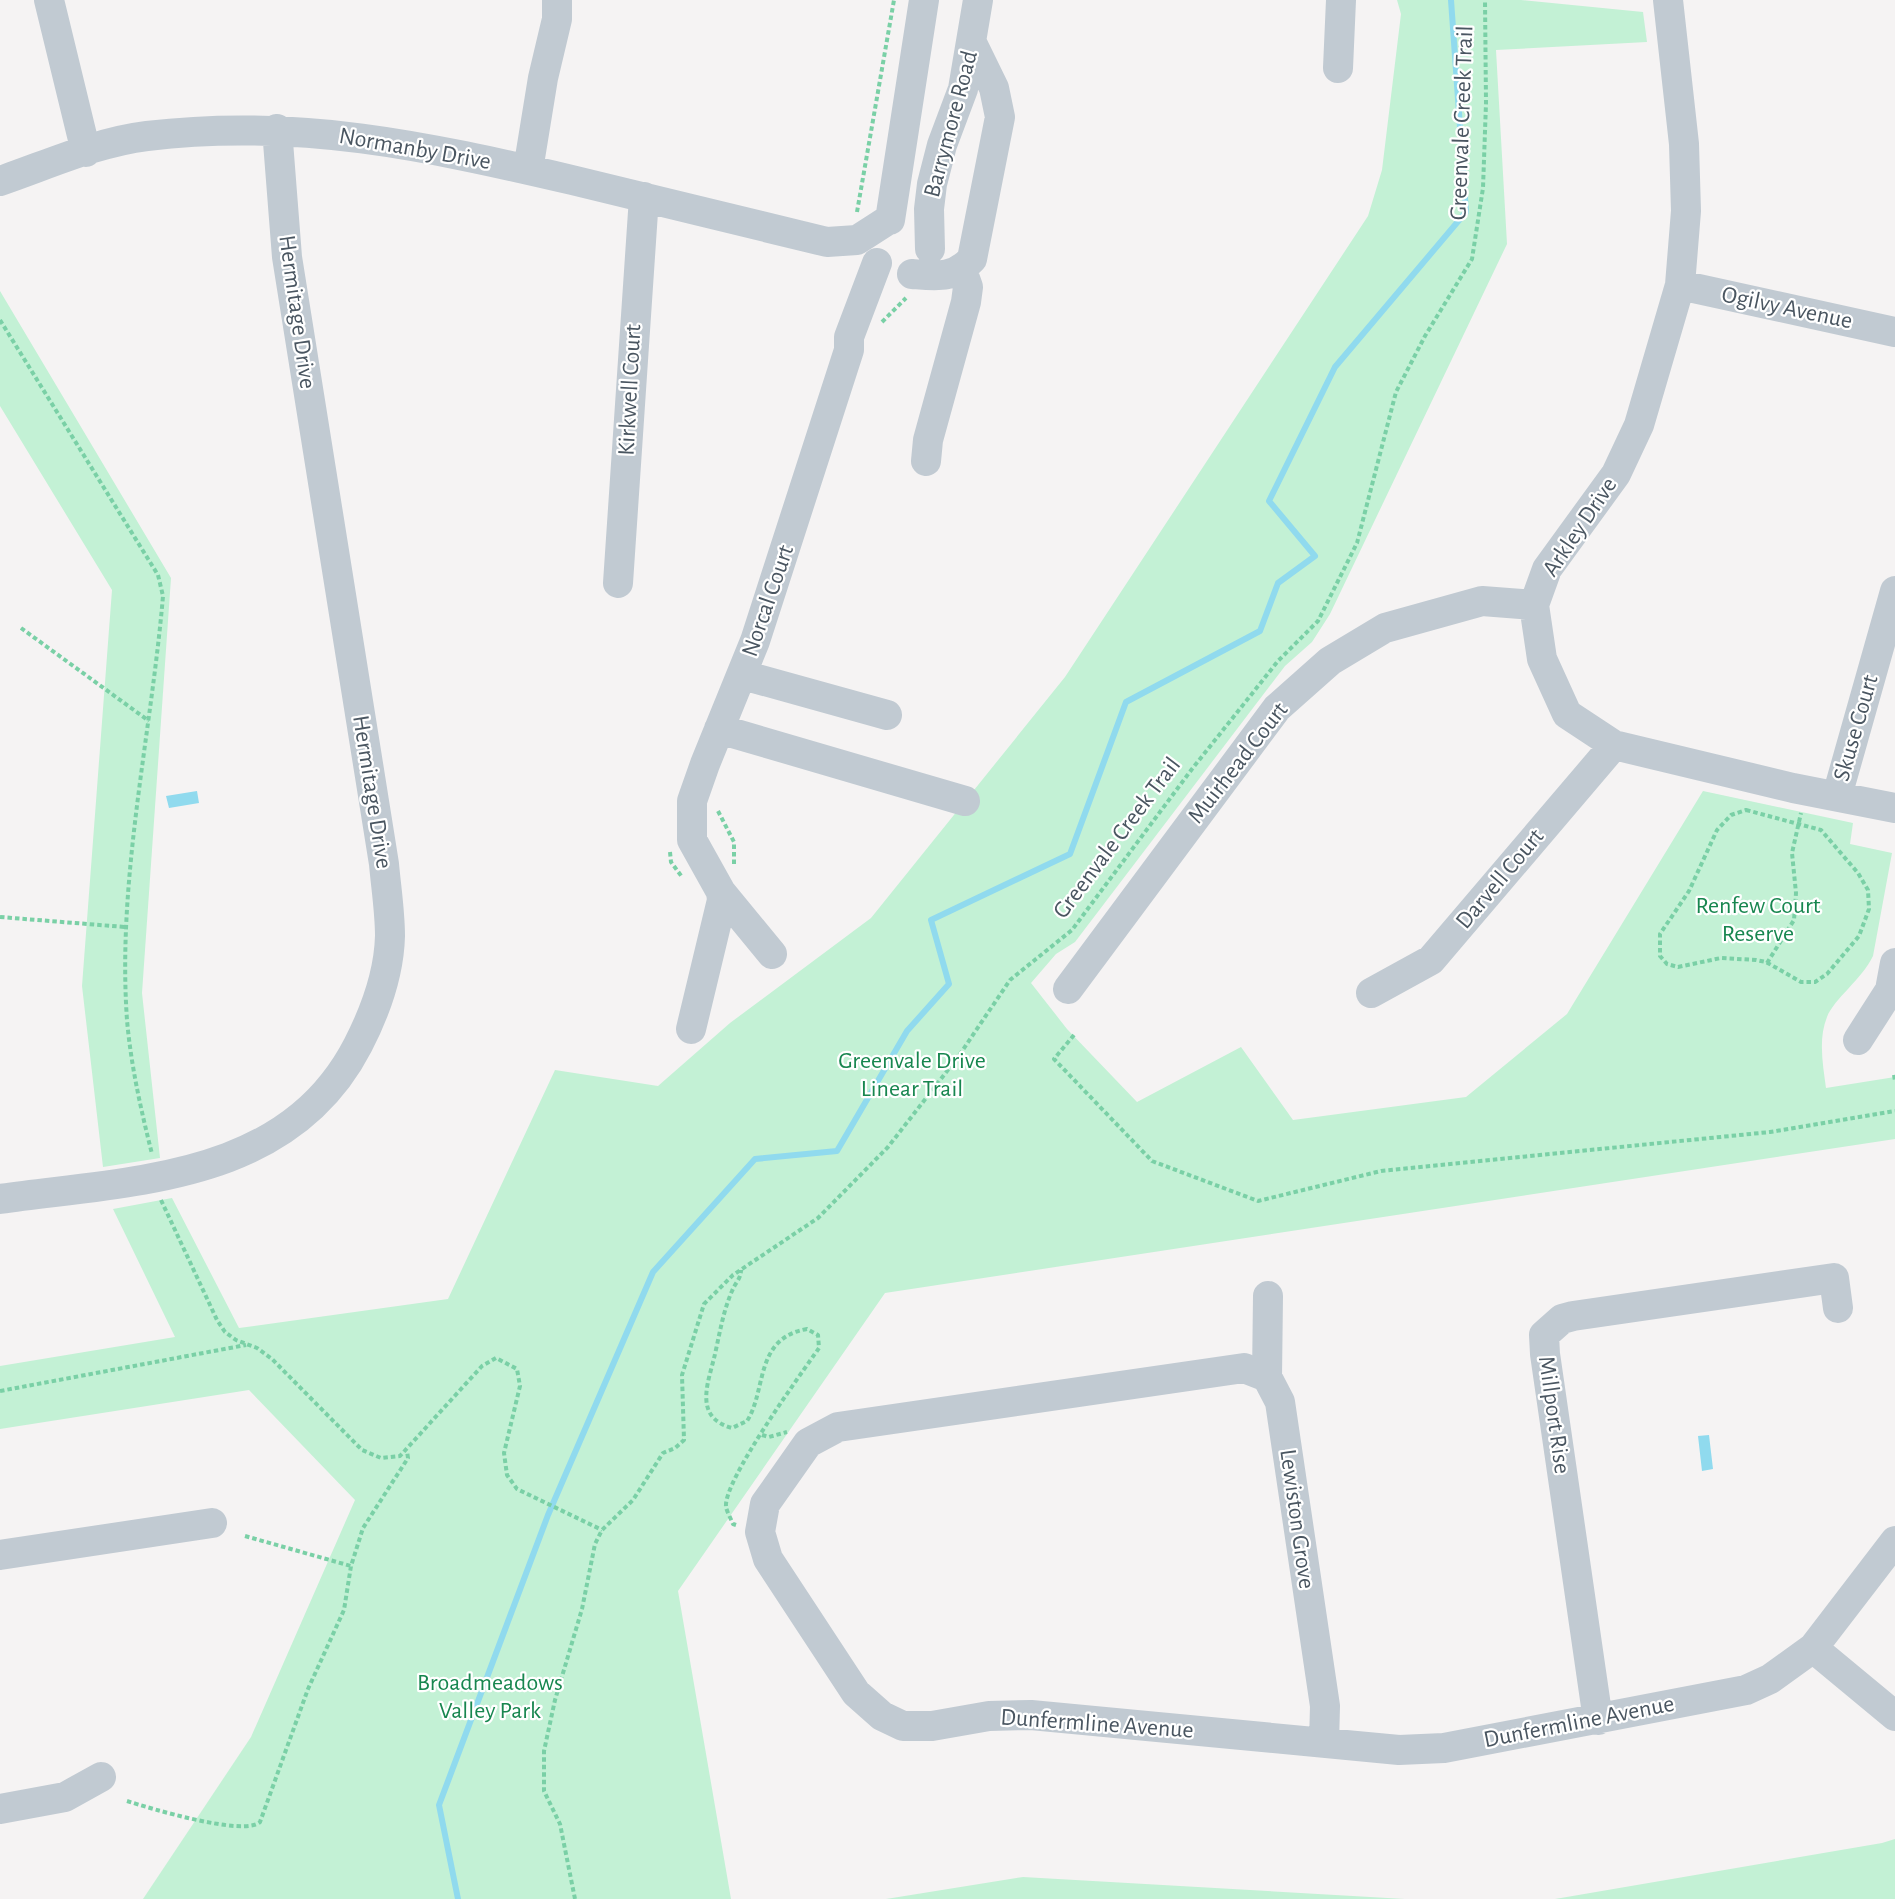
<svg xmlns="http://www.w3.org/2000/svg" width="1895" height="1899" font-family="'Alegreya Sans',sans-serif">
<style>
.green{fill:#c3f1d5}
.water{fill:#90daee}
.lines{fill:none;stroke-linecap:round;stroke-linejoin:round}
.stream{stroke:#90daee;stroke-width:6}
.path{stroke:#7ad0a6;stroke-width:4;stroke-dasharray:4.5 3;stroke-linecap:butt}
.minor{stroke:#c1cad2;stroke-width:30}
.labels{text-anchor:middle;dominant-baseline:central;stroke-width:4.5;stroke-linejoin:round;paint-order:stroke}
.street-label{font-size:24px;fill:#4a5661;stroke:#fff}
.park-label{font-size:24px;fill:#17864f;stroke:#fff}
</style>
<rect width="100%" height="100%" fill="#f5f3f3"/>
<path class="green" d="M1397 0H1521L1643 12 1647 42 1496 50 1507 244 1330 614 1312 642 1285 666 1075 942 1056 954 1031 983 1067 1029 1137 1102 1241 1047 1293 1120 1466 1097 1567 1014 1703 791 1853 823 1850 844 1892 853 1873 956C1862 979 1834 999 1827 1017 1818 1039 1823 1065 1826 1088L1895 1077V1139L885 1293 678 1591 731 1899H143L251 1737 355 1500 249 1390 0 1429V1366L175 1337 113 1209 172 1198 239 1328 448 1299 555 1070 658 1086 730 1023 871 918 1065 677 1368 216 1382 170 1401 14Z
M0 291 171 578 142 993 160 1158 103 1167 82 986 112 590 0 406Z
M1895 1839V1899H1555L1882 1843Z
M1023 1877 1405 1899H886Z"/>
<path class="water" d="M197 791 199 803 169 808 166 796Z
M1709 1435 1713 1469 1702 1471 1698 1436Z"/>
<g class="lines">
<path class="stream" d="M458 1899 439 1805 548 1515 653 1272 755 1159 837 1151 907 1031 949 984 931 920 1070 854 1126 702 1260 631 1278 583 1315 556 1269 501 1335 367 1466 212 1451 0"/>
<path class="path" d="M857 212 894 0
M0 320 158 575 163 596C151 736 117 879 127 1020 131 1066 141 1110 152 1154
M882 322 906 298
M21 628 149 721
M1746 810 1821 830 1858 873 1868 890 1869 909 1859 936 1827 974 1815 982H1801L1766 962 1756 960 1721 958 1678 967 1667 964 1660 956V934L1689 891 1717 830 1731 815Z
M718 811 734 842V865
M670 852 671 862 682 877
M0 917 125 927
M1767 963 1794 920 1796 893 1792 853 1801 813
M1074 1035 1054 1059 1152 1161 1258 1201 1381 1171 1770 1132 1895 1111
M1894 1075 1895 1081
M161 1200 217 1320 225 1332 236 1340 257 1348 272 1359 362 1450 381 1458 400 1456 482 1366 496 1358 517 1369 520 1386 504 1453 507 1475 517 1489 602 1530
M0 1391 246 1345
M762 1435 769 1437 787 1432
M736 1525 733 1524C731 1519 727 1512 726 1507 723 1481 801 1374 819 1348L818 1335 807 1329C754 1338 767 1390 747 1421L732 1428C692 1417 709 1381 715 1354 720 1332 723 1312 732 1291 735 1283 741 1279 741 1270
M245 1536 351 1566
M127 1801C149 1808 244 1837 260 1822L308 1689 344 1610 351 1566 363 1528 408 1458 407 1451
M575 1899 560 1824 544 1791V1751L555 1700 582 1609 595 1544 602 1530 633 1500 663 1453 675 1448 684 1440 682 1375 704 1304 733 1275 818 1218 888 1147 958 1057 1010 980 1072 930 1192 769 1278 661 1318 621 1357 543 1396 392 1425 336 1472 259 1483 188 1486 103 1485 0"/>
<path class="minor" d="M49 0 86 152
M1668 0 1684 144 1686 211 1680 285 1639 425 1616 474 1547 569 1534 605 1542 659 1567 714 1614 745 1793 788 1895 808
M1338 68 1341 0
M528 170 543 78 557 19V0
M0 181C47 165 97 142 147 136 299 118 426 146 572 180 657 201 742 221 827 242L857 240 885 222
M890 220 924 0
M930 249 929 209 932 184 942 145 963 89 978 0
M912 274C937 276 954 279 972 259L1000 117 994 88 972 43
M1680 285 1895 332
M926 461 928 440 966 302 968 287 962 270
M618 583 644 197
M743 675 887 715
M719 729 965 801
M1837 796 1895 591
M721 892 772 954
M1068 989 1277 708 1330 661 1385 628 1482 601 1534 605
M1371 993 1431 960 1614 745
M691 1029 722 900 721 892 692 840V801L705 764 755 641 849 350V337L877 263
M1858 1040 1890 990 1895 963
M0 1199C134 1180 288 1181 358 1045 375 1012 389 974 390 936 390 912 386 887 384 864L287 257 277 129
M1268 1296 1267 1377 1280 1402 1325 1706 1324 1743
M1267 1377 1244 1368 838 1427 808 1443 765 1504 760 1532 768 1559 856 1693 882 1716 903 1726H932L989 1716 1031 1715 1399 1750 1444 1748 1746 1690 1770 1679 1813 1648 1895 1541
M0 1555 212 1523
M1813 1648 1895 1716
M1598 1720 1545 1354 1544 1335 1562 1319 1573 1316 1834 1278 1838 1308
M0 1809 65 1797 101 1777"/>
</g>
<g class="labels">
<g class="street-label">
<text transform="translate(1462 123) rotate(-88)">Greenvale Creek Trail</text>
<text transform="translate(951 124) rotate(-75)">Barrymore Road</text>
<text transform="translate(415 149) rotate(10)">Normanby Drive</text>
<text transform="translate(1787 308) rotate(12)">Ogilvy Avenue</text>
<text transform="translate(297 312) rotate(82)">Hermitage Drive</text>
<text transform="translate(630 390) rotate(-87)">Kirkwell Court</text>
<text transform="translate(1580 527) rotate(-56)">Arkley Drive</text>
<text transform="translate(768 601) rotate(-71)">Norcal Court</text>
<text transform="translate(1856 728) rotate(-74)">Skuse Court</text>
<text transform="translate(1238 763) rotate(-52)">Muirhead Court</text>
<text transform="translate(372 792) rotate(81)">Hermitage Drive</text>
<text transform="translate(1117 838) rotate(-53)">Greenvale Creek Trail</text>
<text transform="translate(1500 879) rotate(-50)">Darvell Court</text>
<text transform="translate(1554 1415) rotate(82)">Millport Rise</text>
<text transform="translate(1297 1519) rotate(82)">Lewiston Grove</text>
<text transform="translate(1579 1722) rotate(-11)">Dunfermline Avenue</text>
<text transform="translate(1097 1724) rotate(4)">Dunfermline Avenue</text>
</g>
<g class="park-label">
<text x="1758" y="906">Renfew Court<tspan x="1758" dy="28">Reserve</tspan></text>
<text x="912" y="1061">Greenvale Drive<tspan x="912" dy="28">Linear Trail</tspan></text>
<text x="490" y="1683">Broadmeadows<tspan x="490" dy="28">Valley Park</tspan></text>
</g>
</g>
</svg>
